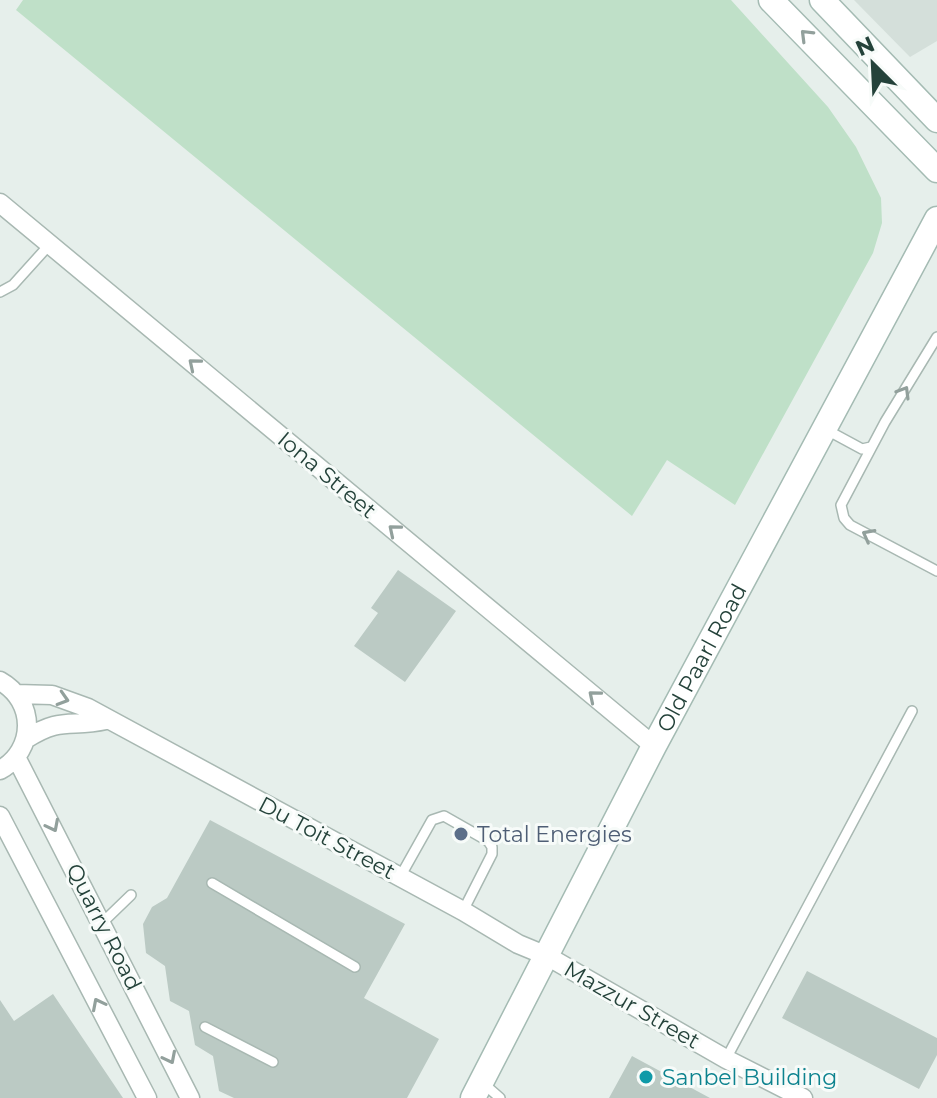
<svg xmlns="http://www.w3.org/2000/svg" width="937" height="1098" font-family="Montserrat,sans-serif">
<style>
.built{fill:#d4dfda}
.green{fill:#bfe0c8}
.building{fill:#bbcac4}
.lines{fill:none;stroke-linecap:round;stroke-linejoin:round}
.service-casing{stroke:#a8b8b2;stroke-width:12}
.minor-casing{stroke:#a8b8b2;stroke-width:21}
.secondary-casing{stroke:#a4bbb3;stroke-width:27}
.service{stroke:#fff;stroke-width:9}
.minor{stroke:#fff;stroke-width:18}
.secondary{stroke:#fff;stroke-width:24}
.oneway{stroke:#92a09c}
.service-dot{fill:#5c6f8a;stroke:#f7fbf9;stroke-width:3}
.culture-dot{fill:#0f9aa8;stroke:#f7fbf9;stroke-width:3}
.labels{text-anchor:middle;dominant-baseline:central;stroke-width:6;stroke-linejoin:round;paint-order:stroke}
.street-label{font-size:22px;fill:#24423a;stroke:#f7fbf9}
.service-label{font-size:22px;fill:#4e5e75;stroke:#f7fbf9;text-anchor:start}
.culture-label{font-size:22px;fill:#0d838f;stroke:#f7fbf9;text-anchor:start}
</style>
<rect width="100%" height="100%" fill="#e6efeb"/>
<path class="built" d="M854 0H937V41L910 57Z"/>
<path class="green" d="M23 0H731L828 107 856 147 881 198 882 223 873 253 735 505 667 460 632 516 16 10Z"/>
<path class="building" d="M398 570 456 611 405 682 354 646 378 613 371 608Z
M210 820 405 924 364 998 439 1039 407 1098H234L219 1091 213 1056 195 1045 189 1011 170 1001 165 966 146 953 143 924 152 907 167 898Z
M807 971 937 1038V1055L919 1089 782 1018Z
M53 994 123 1098H0V1000L14 1021Z
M632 1056 710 1098H609Z"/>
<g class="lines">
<g class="service-casing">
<path id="service" d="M0 292 13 285 50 244
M937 337 885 422 841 505 844 518 850 525 937 571
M825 429 862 449 871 447
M400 877 432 820 444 816 488 841 492 847V854L463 911
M212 883 355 967
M102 923 131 895
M205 1027 273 1062
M726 1059 912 711
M484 1084 500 1098"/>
</g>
<g class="minor-casing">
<path id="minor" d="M0 203 654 746
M0 681C36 701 36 750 0 770
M16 694 52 695 88 708 463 911 518 944 547 956 726 1059 803 1098
M26 739C62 716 70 728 106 720
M16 757 190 1098
M0 816 147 1098"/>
</g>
<g class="secondary-casing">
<g id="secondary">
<path d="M771 0 937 170"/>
<path d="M822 0 937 120"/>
<path id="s1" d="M473 1098 654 746 937 219"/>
</g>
</g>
<use href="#service" class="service"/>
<use href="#minor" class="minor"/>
<use href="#secondary" class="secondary"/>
</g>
<defs><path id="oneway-chevron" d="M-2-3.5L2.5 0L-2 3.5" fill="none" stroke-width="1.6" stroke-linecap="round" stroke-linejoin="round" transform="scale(2)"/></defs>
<g class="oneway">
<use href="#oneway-chevron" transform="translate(806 35) rotate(-135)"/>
<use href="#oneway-chevron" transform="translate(194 364) rotate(-140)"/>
<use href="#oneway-chevron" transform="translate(904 392) rotate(-59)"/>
<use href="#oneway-chevron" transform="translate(394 530) rotate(-140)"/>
<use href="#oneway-chevron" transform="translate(868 535) rotate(-152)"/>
<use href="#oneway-chevron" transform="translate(594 696) rotate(-140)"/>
<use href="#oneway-chevron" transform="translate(63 699) rotate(17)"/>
<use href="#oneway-chevron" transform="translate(53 826) rotate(63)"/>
<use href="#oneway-chevron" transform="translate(98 1004) rotate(-117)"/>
<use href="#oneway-chevron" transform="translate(170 1058) rotate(63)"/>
</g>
<circle class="service-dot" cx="461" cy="834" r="8"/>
<circle class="culture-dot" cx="646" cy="1077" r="8"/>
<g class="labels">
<g class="street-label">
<text transform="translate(327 475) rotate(40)">Iona Street</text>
<text stroke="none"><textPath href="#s1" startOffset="496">Old Paarl Road</textPath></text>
<text transform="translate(327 838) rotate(28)">Du Toit Street</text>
<text transform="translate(104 927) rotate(63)">Quarry Road</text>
<text transform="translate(632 1005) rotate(30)">Mazzur Street</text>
</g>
<g class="service-label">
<text x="477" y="834">Total Energies</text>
</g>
<g class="culture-label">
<text x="662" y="1077">Sanbel Building</text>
</g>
</g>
<g transform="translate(873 64) rotate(336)" stroke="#f7fbf9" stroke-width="6" paint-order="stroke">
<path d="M0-6L14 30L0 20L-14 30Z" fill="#24423a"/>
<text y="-12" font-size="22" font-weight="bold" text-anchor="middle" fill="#24423a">N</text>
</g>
</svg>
